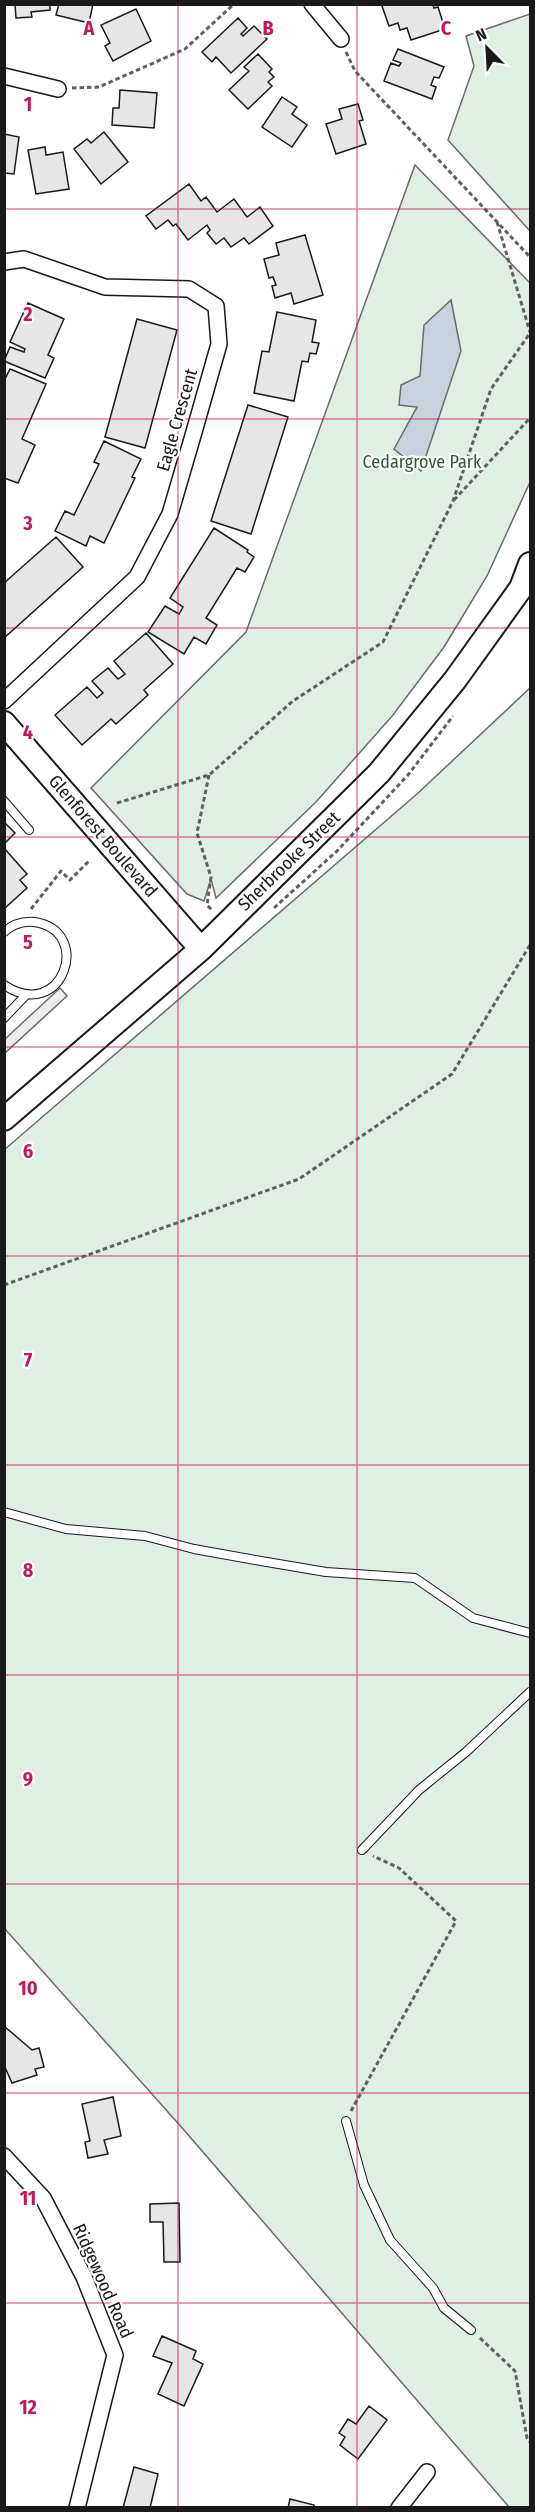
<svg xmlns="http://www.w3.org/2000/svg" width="535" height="2512" font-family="'Fira Sans Condensed',sans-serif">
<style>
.green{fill:#e0efe3;stroke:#6a6a6a;stroke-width:1.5}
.parking{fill:#ededed;stroke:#6a6a6a;stroke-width:1.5}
.water{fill:#c6d2dc;stroke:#6a6a6a;stroke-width:1.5}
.building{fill:#e6e6e6;stroke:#1a1a1a;stroke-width:1.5}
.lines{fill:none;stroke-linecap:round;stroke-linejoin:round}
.lane-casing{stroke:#1a1a1a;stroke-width:10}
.street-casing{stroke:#1a1a1a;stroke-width:18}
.secondary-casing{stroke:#1a1a1a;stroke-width:26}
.path{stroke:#5f5f5f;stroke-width:3;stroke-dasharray:4.5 3;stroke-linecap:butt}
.lane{stroke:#fff;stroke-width:8}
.street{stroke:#fff;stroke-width:15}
.secondary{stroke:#fff;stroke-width:22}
.grid{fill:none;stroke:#c2185b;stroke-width:1.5;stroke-opacity:0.55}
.labels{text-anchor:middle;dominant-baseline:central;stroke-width:4.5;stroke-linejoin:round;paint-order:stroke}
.street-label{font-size:18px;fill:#1a1a1a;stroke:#fff}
.park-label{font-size:18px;fill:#2b5a34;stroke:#fff}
.grid-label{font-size:20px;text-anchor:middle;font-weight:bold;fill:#c2185b;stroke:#fff;stroke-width:4.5;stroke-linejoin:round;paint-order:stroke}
</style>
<rect width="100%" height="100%" fill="#fff"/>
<path class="green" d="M530 14V231L448 140 474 66 466 36Z
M415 165 530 283V482L487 576 444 647 393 715 316 802 216 898 211 879 204 901 187 894 91 788 246 632Z
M530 688V2507H509L184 2130 5 1929 4 1150 417 794Z"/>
<path class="parking" d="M60 988 67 996 5 1053V1039Z"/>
<path class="water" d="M451 300 461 351 421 471 394 449 417 407 399 405 401 385 420 376 424 325Z"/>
<path class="building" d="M15 4H50V10L31 12 32 17 16 18Z
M59 4H93L89 23 56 15Z
M385 4H433L434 8 438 7 445 29 411 40 407 28 400 30 398 23 389 26 382 6Z
M136 9 151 41 113 61 105 46 110 43 101 25Z
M238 18 247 28 241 34 243 36 254 26 267 39 231 73 216 57 212 62 202 52Z
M398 49 444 67 439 78 434 77 431 85 436 87 432 99 384 81 391 63 399 66 401 63 393 60Z
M258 54 272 69 269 72 274 77 268 82 272 86 248 109 229 90 249 71 244 67Z
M120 90 157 93 154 128 112 125 113 108H119Z
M282 97 297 107 292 114 307 125 292 147 262 127Z
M358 104 363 120 359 121 366 144 336 154 326 124 342 119 339 109Z
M104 132 128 162 101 184 74 149 87 139 91 143Z
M4 134 19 137 14 174 4 173Z
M45 147 46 155 63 152 69 189 36 194 28 150Z
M189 184 201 201 206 197 217 212 234 199 247 217 260 207 273 226 249 244 244 238 231 247 224 238 216 244 207 233 210 230 207 225 188 240 176 224 173 226 168 220 156 229 146 216Z
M305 235 323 295 294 304 291 293 275 298 272 286 276 285 273 277 269 278 264 259 279 255 276 243Z
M28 303 64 319 48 355 54 358 45 378 4 361 10 347 24 352 25 349 10 342Z
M277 312 316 320 312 342 319 343 316 354 310 353 308 362 302 361 294 401 254 393 262 351 269 352Z
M137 319 177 330 145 448 105 437Z
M10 369 46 384 22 439 35 445 18 483 4 478V381Z
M248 405 288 417 251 534 211 521Z
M104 441 141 459 132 477 135 478 104 543 90 536 86 546 55 531 65 511 74 515 99 464 94 462Z
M214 528 248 550 247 552 254 557 245 572 237 568 206 618 217 625 206 644 194 637 184 654 148 632 165 606 179 614 183 607 170 598Z
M56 537 83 567 4 638V583Z
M146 633 173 664 144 690 148 695 116 724 111 719 82 745 55 715 87 687 97 698 103 693 92 681 108 668 118 679 125 674 114 661Z
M4 822 15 833 4 844Z
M4 848 27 874 20 880 27 888 5 908Z
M4 2026 32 2050 39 2048 44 2067 35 2069 37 2075 12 2083 4 2065Z
M113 2097 121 2136 104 2140 108 2154 88 2158 85 2142 90 2141 82 2104Z
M179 2203 180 2262H164L163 2222H150V2204Z
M162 2336 196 2351 193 2359 203 2364 184 2406 158 2394 172 2363 153 2356Z
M369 2406 387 2420 358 2459 340 2445 345 2437 339 2433 348 2419 356 2424Z
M134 2467 158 2474 150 2508H123Z
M290 2499 314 2505V2508H288Z"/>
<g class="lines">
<g class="lane-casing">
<path id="lane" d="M4 801 29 830
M4 932C12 925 23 921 34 922 94 930 63 1024 4 985
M4 1018 26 995
M4 1512 66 1529 145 1536 194 1549 261 1561 326 1572 415 1578 473 1618 530 1633
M362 1850 419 1790 466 1752 530 1692
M346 2121 364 2185 390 2240 433 2288 444 2308 471 2330"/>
</g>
<g class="street-casing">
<path id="street" d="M312 4 341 39
M4 76 58 89
M4 262 24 259 105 287 189 289 216 306 219 344 194 432 170 514 137 577 4 701
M4 2156 43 2198 84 2277 115 2355 77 2508
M399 2508 427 2472"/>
</g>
<g class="secondary-casing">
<path id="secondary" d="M4 723 201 949
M4 1119 201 949 379 773 455 680 521 588 530 564"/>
</g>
<path class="path" d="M346 52 355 71 530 257
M72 88 99 87 185 49 234 4
M497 222 530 332
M454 500 530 418
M209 775 197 833 211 877 207 905 213 911
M117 803 209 775 293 701 383 642 453 501 491 389 530 333
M274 908 337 851 408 775 453 716
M31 909 61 871 70 880 89 861
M4 1285 299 1179 452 1074 530 945
M351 2111 456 1921 399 1868 373 1856
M480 2338 515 2371 527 2438 530 2442"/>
<use href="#lane" class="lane"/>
<use href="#street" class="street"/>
<use href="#secondary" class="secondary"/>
</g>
<path class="grid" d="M178 4V2508M357 4V2508M4 209H530M4 419H530M4 628H530M4 837H530M4 1047H530M4 1256H530M4 1465H530M4 1675H530M4 1884H530M4 2093H530M4 2303H530"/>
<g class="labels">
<g class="street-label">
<text transform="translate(177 420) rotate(-74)">Eagle Crescent</text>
<text transform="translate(103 836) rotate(49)">Glenforest Boulevard</text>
<text transform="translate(289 861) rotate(-44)">Sherbrooke Street</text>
<text transform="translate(103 2281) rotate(66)">Ridgewood Road</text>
</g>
<g class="park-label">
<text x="422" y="462">Cedargrove Park</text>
</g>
</g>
<g class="grid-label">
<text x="89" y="35">A</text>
<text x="268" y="35">B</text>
<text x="446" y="35">C</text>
<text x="28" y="111">1</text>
<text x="28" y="321">2</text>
<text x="28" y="530">3</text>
<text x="28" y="739">4</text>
<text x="28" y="949">5</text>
<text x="28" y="1158">6</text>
<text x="28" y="1367">7</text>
<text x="28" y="1577">8</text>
<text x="28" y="1786">9</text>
<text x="28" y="1995">10</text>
<text x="28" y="2205">11</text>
<text x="28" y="2414">12</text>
</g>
<rect width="535" height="2512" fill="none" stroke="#1a1a1a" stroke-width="12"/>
<g transform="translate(487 48) rotate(336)" stroke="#ffffff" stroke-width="4.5" paint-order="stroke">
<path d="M0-4.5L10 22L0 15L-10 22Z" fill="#1a1a1a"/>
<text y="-9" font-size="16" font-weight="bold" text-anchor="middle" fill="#1a1a1a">N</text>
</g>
</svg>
